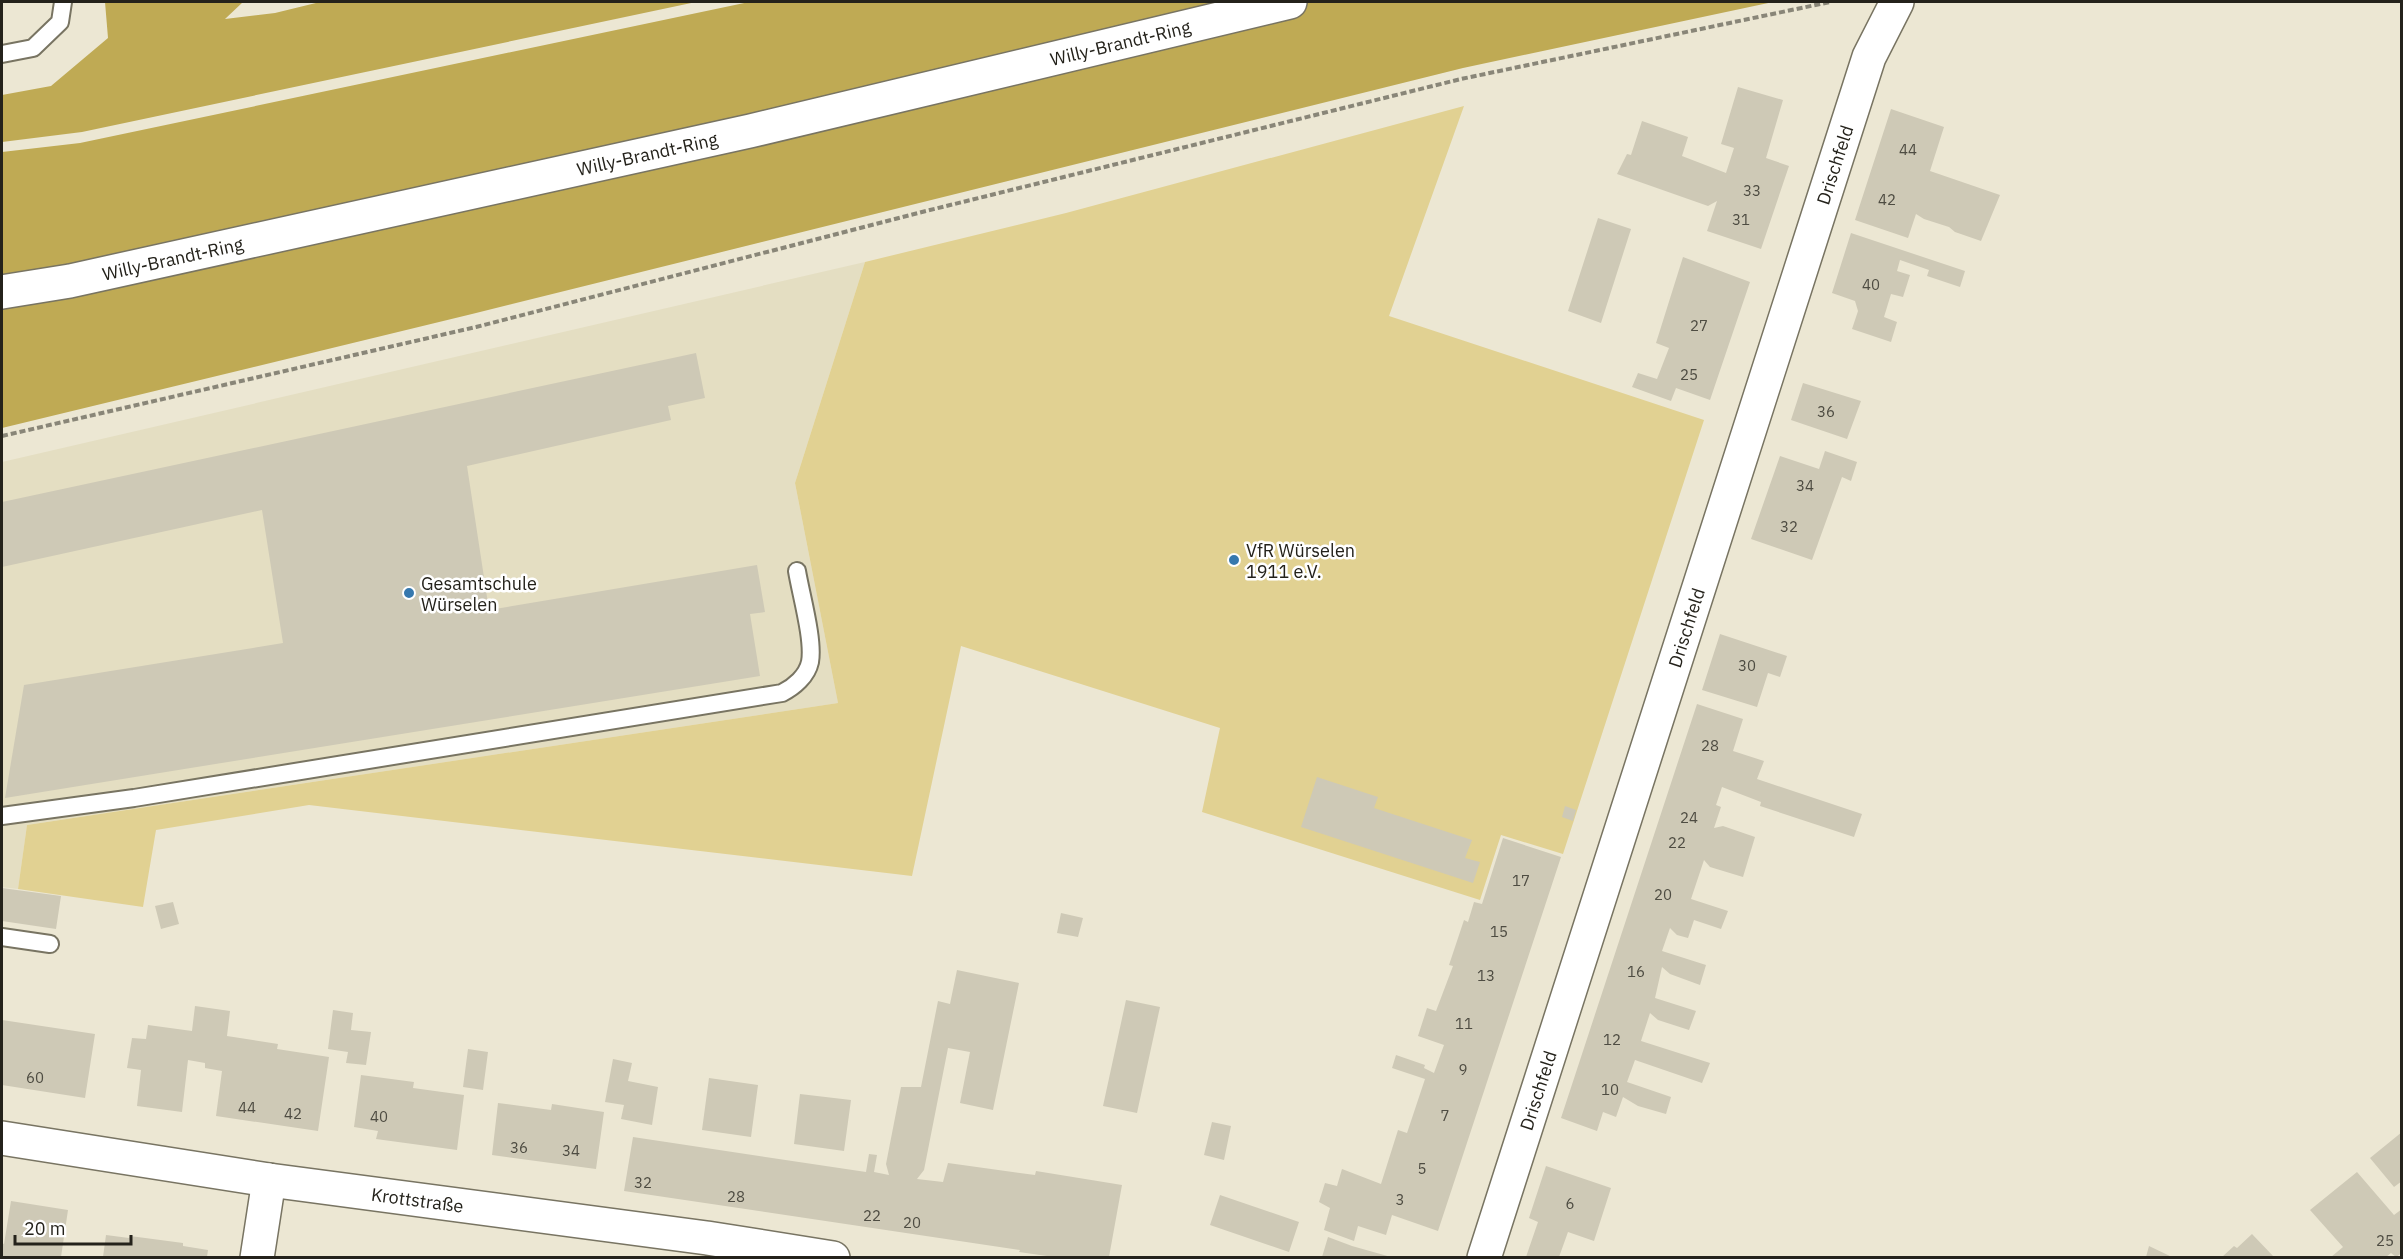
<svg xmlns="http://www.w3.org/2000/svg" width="2403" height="1259" font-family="'IBM Plex Sans',sans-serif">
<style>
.built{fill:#e4dec2}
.green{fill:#e1d192}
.forest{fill:#bfaa54}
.building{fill:#cec9b6}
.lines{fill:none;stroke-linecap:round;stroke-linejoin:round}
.lane-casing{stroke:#787462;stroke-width:20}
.street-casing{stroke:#787462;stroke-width:36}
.secondary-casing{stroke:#787462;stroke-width:36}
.path{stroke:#898678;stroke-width:4;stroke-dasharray:6 3;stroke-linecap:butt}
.lane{stroke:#fff;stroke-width:16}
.street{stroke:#fff;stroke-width:33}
.secondary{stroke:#fff;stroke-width:33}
.poi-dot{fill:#3678ae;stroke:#fff;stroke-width:2}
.labels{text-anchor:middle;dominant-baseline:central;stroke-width:5;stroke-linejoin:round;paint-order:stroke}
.number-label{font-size:15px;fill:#4e4c42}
.street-label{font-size:18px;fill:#24221b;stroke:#fff}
.poi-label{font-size:18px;fill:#24221b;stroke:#fff;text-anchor:start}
</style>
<rect width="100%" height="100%" fill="#ece7d3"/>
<path class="built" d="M865 262 795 483 838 703 27 825 18 889 2 887V462Z"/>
<path class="green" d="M1464 106 1389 316 1704 420 1563 854 1501 835 1480 900 1202 812 1220 728 961 646 912 876 309 805 156 830 143 907 18 889 27 825 838 703 795 483 865 262 1066 213Z"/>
<path class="forest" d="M105 2H243L225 19 275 13 320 2H696L82 132 2 142V95L51 86 108 38Z
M749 2H1773L1463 68 472 314 2 428V152L80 143Z"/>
<path class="building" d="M1738 87 1783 100 1766 158 1789 166 1761 249 1707 231 1717 201 1708 206 1617 174 1627 154 1631 155 1642 121 1688 137 1682 156 1726 173 1734 148 1721 144Z
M1891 109 1944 127 1930 171 2000 195 1981 241 1955 232 1949 227 1924 219 1916 214 1908 238 1855 220Z
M1598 218 1631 229 1601 323 1568 311Z
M1851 233 1965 271 1960 287 1927 276 1929 270 1900 260 1897 271 1910 275 1903 297 1891 294 1884 317 1897 322 1891 342 1852 329 1858 311 1855 301 1832 293Z
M1683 257 1750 282 1710 400 1676 388 1671 401 1632 387 1638 373 1657 379 1669 348 1656 343Z
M696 353 705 398 668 406 671 420 467 466 489 610 757 565 765 612 750 614 760 676 5 798 24 685 283 643 262 510 2 567V502Z
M1803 383 1861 401 1847 439 1791 420Z
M1825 451 1857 462 1851 481 1842 477 1812 560 1751 539 1780 456 1819 469Z
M1720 634 1787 656 1780 677 1768 673 1757 707 1702 690Z
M1697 704 1743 719 1733 751 1764 761 1757 779 1862 814 1854 837 1760 806 1761 802 1722 787 1716 805 1721 807 1714 828 1723 826 1755 837 1743 877 1710 867 1704 860 1691 899 1728 911 1721 929 1694 920 1688 938 1677 935 1670 928 1662 951 1706 965 1700 985 1670 974 1662 967 1655 998 1696 1011 1689 1030 1658 1020 1650 1013 1641 1041 1710 1063 1702 1083 1635 1060 1627 1082 1671 1097 1666 1114 1638 1106 1623 1097 1616 1117 1603 1112 1597 1131 1561 1118Z
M1317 777 1378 797 1374 808 1472 840 1465 858 1480 862 1473 883 1301 827Z
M1565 806 1576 810 1573 821 1562 817Z
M1503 838 1561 857 1438 1231 1392 1215 1386 1235 1358 1226 1354 1241 1324 1230 1330 1208 1319 1202 1325 1183 1337 1186 1342 1169 1381 1184 1398 1130 1407 1133 1425 1079 1392 1068 1396 1055 1425 1065 1424 1068 1434 1073 1444 1045 1418 1036 1427 1008 1436 1011 1453 966 1449 965 1464 920 1468 922 1474 902 1482 904Z
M2 888 61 896 56 929 2 921Z
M173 902 179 924 161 929 155 906Z
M1061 913 1083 918 1078 937 1057 933Z
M957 970 1019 983 993 1110 960 1103 970 1052 948 1048 924 1170 917 1179 943 1182 948 1163 1035 1175 1036 1171 1122 1185 1109 1257H1054L1019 1252 1020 1250 624 1191 633 1137 866 1172 869 1154 877 1155 874 1172 889 1175 886 1164 901 1087H921L938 1001 950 1004Z
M1126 1000 1160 1007 1137 1113 1103 1106Z
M195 1006 230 1011 227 1036 278 1044 277 1049 329 1057 318 1131 216 1116 222 1071 205 1068V1063L188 1060 182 1112 137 1106 141 1070 127 1068 132 1038 146 1039 148 1025 192 1031Z
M333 1010 353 1013 351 1030 371 1032 366 1065 346 1063 348 1052 328 1049Z
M2 1020 95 1034 85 1098 2 1085Z
M468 1049 488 1052 483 1090 463 1087Z
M613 1059 632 1063 628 1081 658 1087 652 1125 621 1119 624 1105 605 1102Z
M361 1075 414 1082 413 1088 464 1095 457 1150 376 1139 378 1131 354 1127Z
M709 1078 758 1085 751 1137 702 1130Z
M800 1094 851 1100 844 1151 794 1144Z
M498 1103 551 1110 552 1104 604 1112 596 1169 492 1155Z
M1212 1122 1231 1126 1224 1160 1204 1155Z
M2402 1132V1181L2394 1187 2370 1158Z
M1546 1166 1611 1188 1594 1241 1568 1232 1559 1257H1526L1538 1222 1529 1218Z
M2357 1172 2394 1215 2402 1209V1253L2396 1257 2391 1253 2386 1257H2331L2343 1247 2310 1210Z
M1220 1195 1299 1222 1289 1252 1210 1225Z
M11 1201 68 1210 61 1257H2V1243L4 1244Z
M2252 1234 2274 1257H2222L2234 1246 2237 1248Z
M106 1235 129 1238 130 1236 183 1243V1246L208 1250 207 1257H103Z
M1328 1237 1352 1246 1391 1257H1322Z
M2149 1246 2172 1257H2146Z"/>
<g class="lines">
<g class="lane-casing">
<path id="lane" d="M2 54 33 48 60 22 63 2
M2 816 134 798 782 693C794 687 807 676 810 662 814 640 801 595 797 571
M2 937 50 944"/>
</g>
<g class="street-casing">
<g id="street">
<path id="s1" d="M2 1138 269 1180 707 1238 833 1258"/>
<path d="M257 1258 269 1180"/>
<path id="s2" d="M1484 1258 1869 57 1897 2"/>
</g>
</g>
<g class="secondary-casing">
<g id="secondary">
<path id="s3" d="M2 292 70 281 750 131 1290 2"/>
</g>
</g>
<path class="path" d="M2 436 476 327 922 212 1461 79 1830 2"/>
<use href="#lane" class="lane"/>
<use href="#street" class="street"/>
<use href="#secondary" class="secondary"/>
</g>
<g class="poi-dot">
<circle cx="1234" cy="560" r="6"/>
<circle cx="409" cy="593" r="6"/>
</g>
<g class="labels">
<g class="number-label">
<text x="1908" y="149">44</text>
<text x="1752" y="190">33</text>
<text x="1887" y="199">42</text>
<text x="1741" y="219">31</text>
<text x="1871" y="284">40</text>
<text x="1699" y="325">27</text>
<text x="1689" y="374">25</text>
<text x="1826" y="411">36</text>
<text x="1805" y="485">34</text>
<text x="1789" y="526">32</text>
<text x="1747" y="665">30</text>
<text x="1710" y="745">28</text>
<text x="1689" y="817">24</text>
<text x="1677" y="842">22</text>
<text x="1521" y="880">17</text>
<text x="1663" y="894">20</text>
<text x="1499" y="931">15</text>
<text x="1636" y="971">16</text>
<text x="1486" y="975">13</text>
<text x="1464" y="1023">11</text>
<text x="1612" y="1039">12</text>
<text x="1463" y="1069">9</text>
<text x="35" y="1077">60</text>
<text x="1610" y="1089">10</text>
<text x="247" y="1107">44</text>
<text x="293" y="1113">42</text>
<text x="1445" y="1115">7</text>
<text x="379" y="1116">40</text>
<text x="519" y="1147">36</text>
<text x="571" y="1150">34</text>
<text x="1422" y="1168">5</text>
<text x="643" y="1182">32</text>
<text x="736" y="1196">28</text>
<text x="1400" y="1199">3</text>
<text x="1570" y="1203">6</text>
<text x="872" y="1215">22</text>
<text x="912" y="1222">20</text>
<text x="2385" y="1240">25</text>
</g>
<g class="street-label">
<text stroke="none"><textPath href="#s3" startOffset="1146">Willy-Brandt-Ring</textPath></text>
<text stroke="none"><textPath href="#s3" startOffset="660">Willy-Brandt-Ring</textPath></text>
<text stroke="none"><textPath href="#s2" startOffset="1148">Drischfeld</textPath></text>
<text stroke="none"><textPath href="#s3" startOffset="174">Willy-Brandt-Ring</textPath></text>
<text stroke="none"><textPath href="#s2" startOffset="662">Drischfeld</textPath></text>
<text stroke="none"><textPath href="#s2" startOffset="176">Drischfeld</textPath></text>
<text stroke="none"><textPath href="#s1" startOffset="420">Krottstraße</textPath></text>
</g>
<g class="poi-label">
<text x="1246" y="550">VfR Würselen<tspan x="1246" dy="21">1911 e.V.</tspan></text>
<text x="421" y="583">Gesamtschule<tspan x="421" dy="21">Würselen</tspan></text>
</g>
</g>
<rect width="2403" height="1259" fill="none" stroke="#24221b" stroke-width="6"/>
<path d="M15 1235v9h116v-9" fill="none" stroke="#24221b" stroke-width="3"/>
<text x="24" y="1235" font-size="18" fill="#24221b" stroke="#ffffff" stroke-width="4.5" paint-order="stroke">20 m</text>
</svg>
